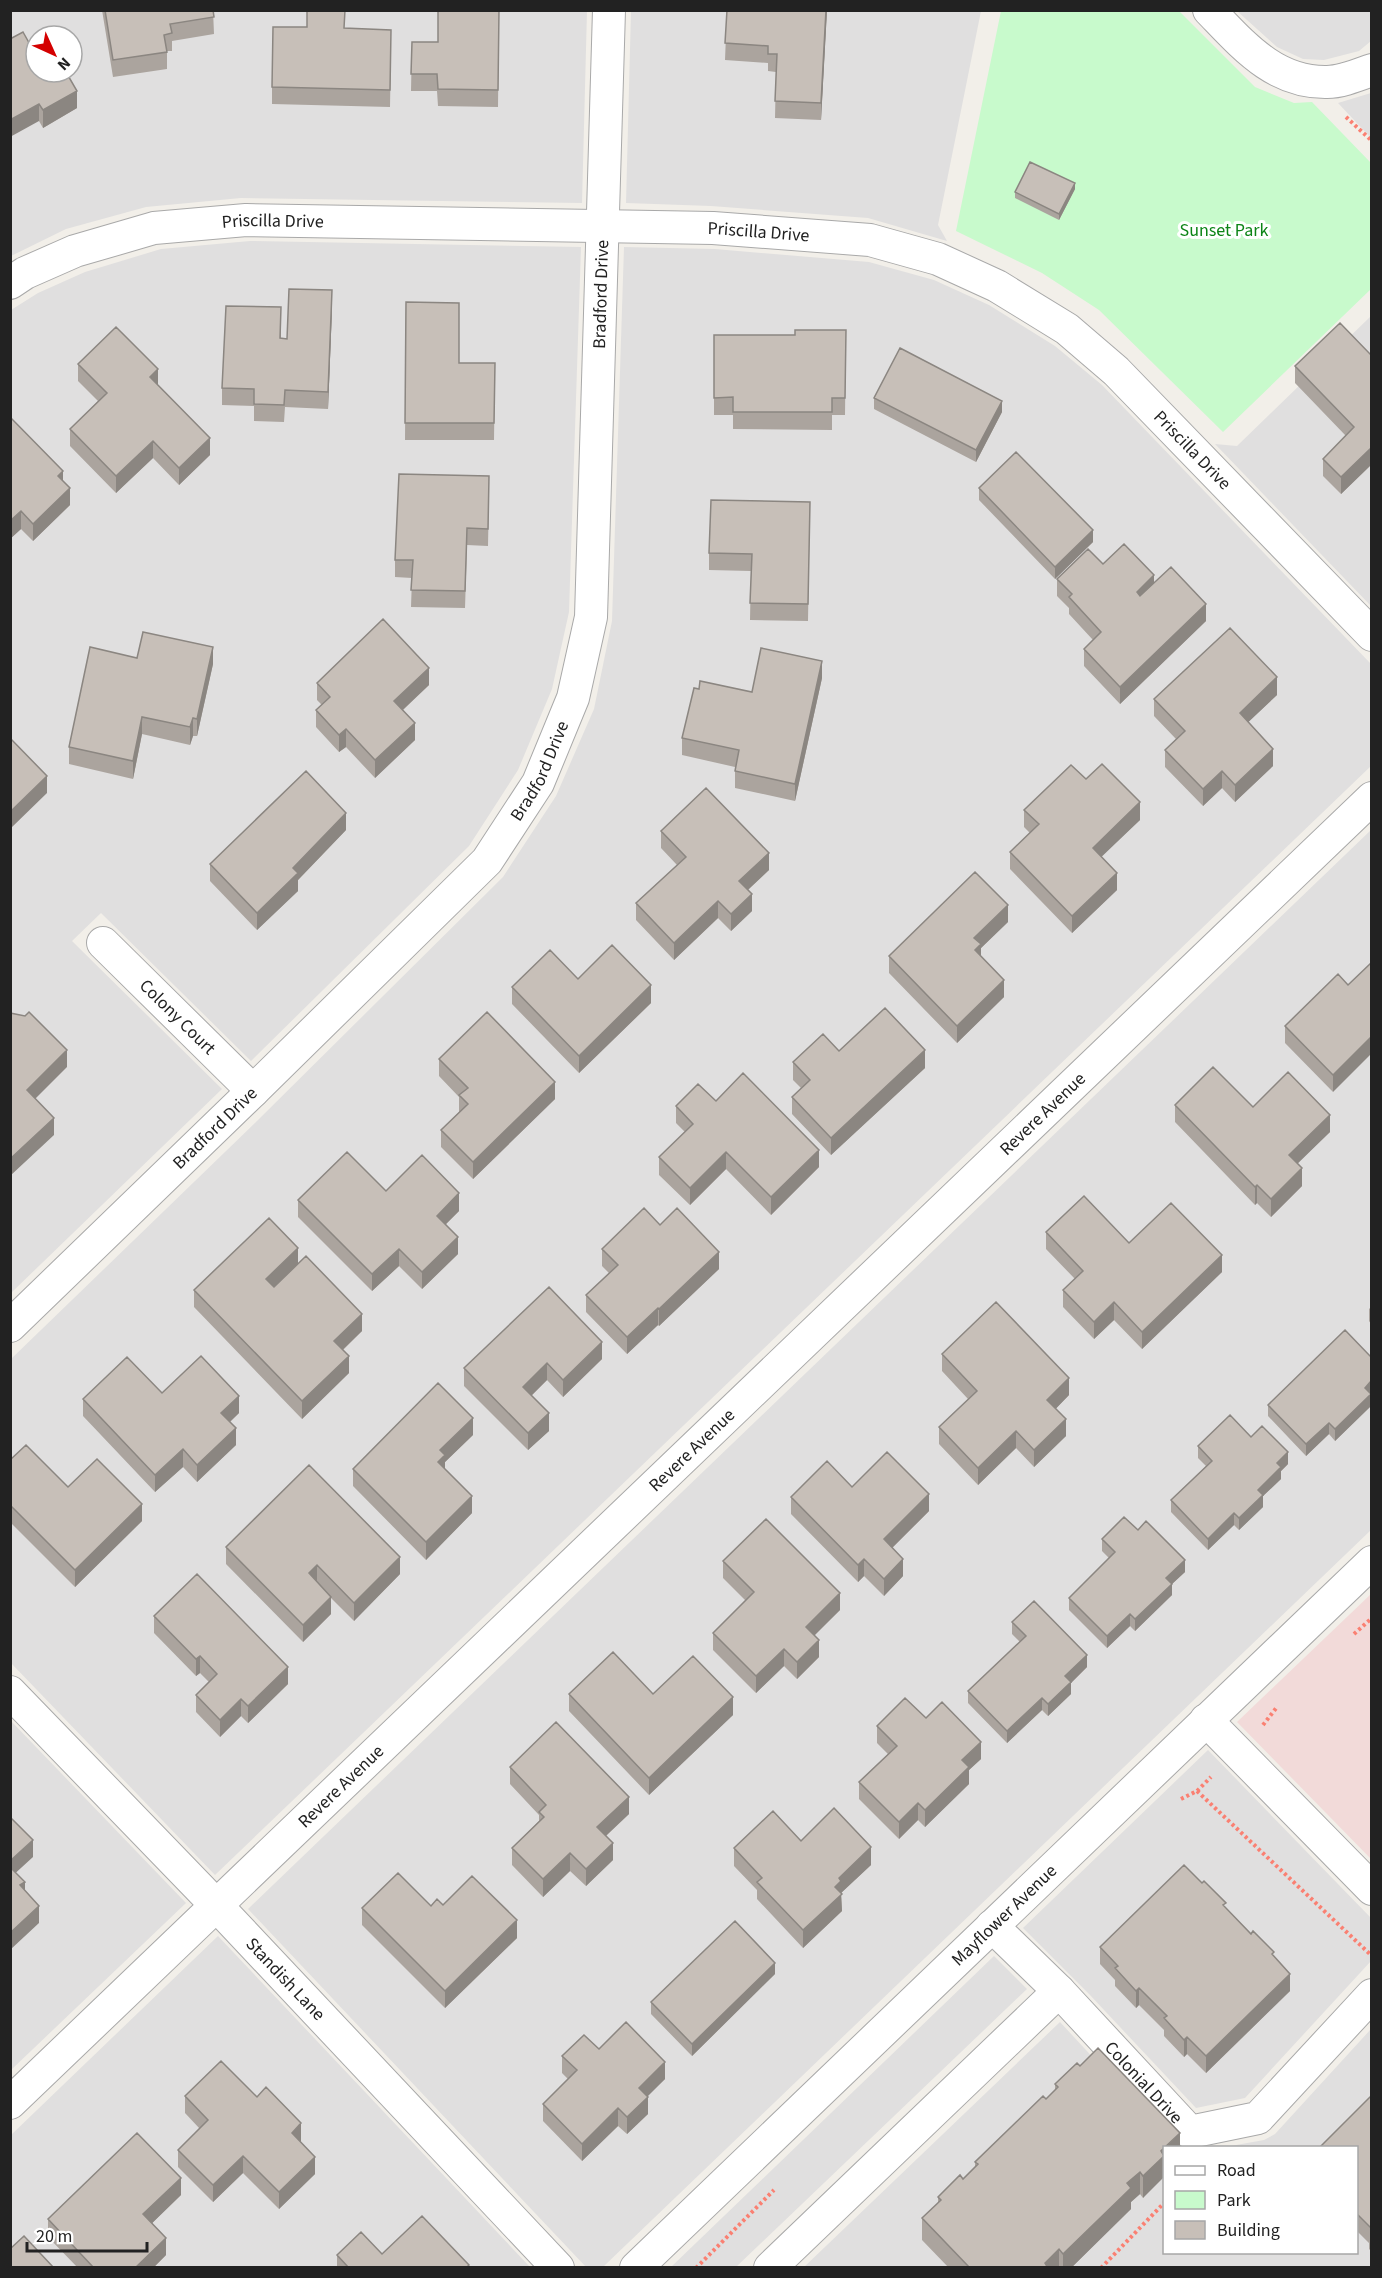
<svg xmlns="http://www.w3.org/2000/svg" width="1382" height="2278" font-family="'Source Sans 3',sans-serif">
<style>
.residential{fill:#e0dfdf;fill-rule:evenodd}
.commercial{fill:#f2dad9}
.park{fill:#c8facc}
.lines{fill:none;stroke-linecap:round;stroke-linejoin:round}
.street-casing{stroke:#a9a9a9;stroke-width:34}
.path{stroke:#fa8072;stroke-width:4;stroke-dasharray:3 3;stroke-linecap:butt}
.street{stroke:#fff;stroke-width:32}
.wall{fill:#aba49e}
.shaded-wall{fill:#8b8681}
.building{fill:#c7bfb8;stroke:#8b8681;stroke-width:1.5}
.labels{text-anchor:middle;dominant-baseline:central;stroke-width:6;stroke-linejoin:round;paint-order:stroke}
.street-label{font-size:18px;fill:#222;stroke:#fff}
.park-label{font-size:18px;fill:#0c8416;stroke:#fff}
</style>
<rect width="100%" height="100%" fill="#f2efe9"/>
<path class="residential" d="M11 11H587L582 203 241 198 146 207 66 229 11 256ZM36 36H72V72H36Z
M631 11H981L938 225 947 241 868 218 711 206 626 203Z
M1237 11H1371V41L1359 51 1324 60 1303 59 1277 47Z
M1371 93H1372L1371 138 1338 103Z
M250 241 581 247 569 612 552 689 518 770 469 846 251 1061 101 913 72 941 222 1089 11 1293V310L38 293 85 272 161 249Z
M624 247 715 249 869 262 934 280 989 305 1055 346 1102 385 1371 664V766L215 1875 11 1663V1359L256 1122 503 877 556 796 594 709 612 621Z
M1371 316V606L1215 444 1237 446Z
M1371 830V1530L603 2267H586L248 1909Z
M11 1721 186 1903 11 2070Z
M1208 1750 1371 1918V1961L1245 2098 1196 2108 1089 1994 1023 1928Z
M218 1936 530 2267 11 2268V2135Z
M994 1956 1027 1989 736 2267H671Z
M1060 2022 1175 2146 1181 2147 1164 2148V2252H1356V2148L1225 2147 1264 2140 1275 2134 1371 2029V2267L803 2268Z"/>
<path class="commercial" d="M1371 1594V1859L1237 1722Z"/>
<path class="park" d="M1001 11H1179L1255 87 1294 103 1312 102 1371 163V289L1223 432 1099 310 1042 273 956 231Z"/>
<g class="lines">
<g class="street-casing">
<g id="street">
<path d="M1209 10C1243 45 1274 83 1327 82 1341 82 1358 75 1372 70"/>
<path id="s1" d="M10 283 25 273 75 251 154 228 246 220 713 228 870 240 938 259 997 286 1067 329 1116 371 1372 635"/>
<path id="s2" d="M103 943 253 1091"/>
<path id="s3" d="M10 1326 253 1091 487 861 538 783 573 698 591 617 609 10"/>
<path id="s4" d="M10 1692 217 1906 558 2268"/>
<path d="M1206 1720 1372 1889"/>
<path id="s5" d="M992 1926 1059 1991 1190 2132 1258 2118 1372 1995"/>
<path id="s6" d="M10 2103 1372 798"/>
<path id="s7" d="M636 2268 1372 1562"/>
<path d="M770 2268 1059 1991"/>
</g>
</g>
<path class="path" d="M1346 117 1372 141
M1354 1634 1372 1618
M1263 1725 1277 1707
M1197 1791 1372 1956
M1181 1799 1197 1791 1211 1777
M696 2268 774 2190
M1101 2268 1164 2203"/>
<use href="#street" class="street"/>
</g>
<path class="wall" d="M102 10H213L214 34 172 41V51H167V69L113 77Z
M499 10 498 107 438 106 437 91H411L412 42H438Z
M727 10H827L821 120 775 118 776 72 768 71V63L725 60Z
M345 28 391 47 390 107 272 104V87Z
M32 48 77 108 43 128 39 121Z
M1075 189 1059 220 1015 198V192Z
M406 302 459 363H495L494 440H405Z
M332 308 328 409 285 407 284 422 254 421V406L222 405V388L281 325V338L287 339Z
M846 330 845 415H832V430L733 429V415H714V335H795Z
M1371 355V465L1341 494 1323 476V459L1346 436 1295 383V366Z
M78 364 158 385 210 455 179 485 153 458 116 493 70 446V429L98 401 78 381Z
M874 398 1002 412 976 462 874 409Z
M10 417 63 481 70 505 33 541 21 529 10 539Z
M979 488 1093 542 1055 579 979 500Z
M489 493 488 546 467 545 465 608 411 607 412 578 395 577V560Z
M810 502 808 621 750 620 751 571 709 570V553Z
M1103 564 1154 583 1206 621 1120 704 1084 666V649L1093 640 1069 614V608L1057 596V579Z
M137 658 213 664 197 736H193L190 745 142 734 133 779 69 764V747Z
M822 678 795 801 735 788V767L682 755V738L699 689 752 692Z
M317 683 429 685 403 710 415 740 375 778 346 747 339 752 316 727V710L322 705 317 700Z
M1277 695 1248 722 1273 766 1235 802 1222 788 1203 806 1165 767V750L1176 739 1154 716V699Z
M1086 779 1140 820 1101 856 1117 890 1072 933 1010 869V852L1030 833 1024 827V810Z
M346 830 298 880V891L257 930 210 881V864Z
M661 831 769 870 748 890 752 911 731 931 718 918 674 960 636 920V903L677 865 661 848Z
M1008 922 981 948V957L1004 997 957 1043 889 973V956Z
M578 979 651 1003 579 1073 512 1004V987Z
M1348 985 1333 1092 1285 1043V1026Z
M839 1051 925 1068 831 1155 792 1114V1097L801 1088 793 1080V1062Z
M439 1059 555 1099 473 1179 441 1147V1130L459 1112V1097L439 1076Z
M716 1101 819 1167 771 1215 726 1169 690 1205 659 1175V1157L685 1132 676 1123V1106Z
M1175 1105 1253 1107 1330 1132 1297 1163 1302 1186 1271 1217 1257 1203 1255 1205 1175 1122Z
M386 1191 459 1211 446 1224 458 1254 422 1289 399 1266 372 1291 298 1217V1200Z
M660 1225 719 1269 659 1326 658 1325 627 1354 586 1312V1295L609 1273 602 1266V1249Z
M1046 1232 1129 1243 1222 1272 1142 1349 1114 1320 1094 1339 1063 1307V1290L1075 1279 1046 1249Z
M298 1264 362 1331 343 1350 349 1373 302 1419 194 1307V1290Z
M1371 1307V1324L1369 1321V1309Z
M942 1354 1069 1395 1055 1409 1066 1436 1034 1467 1016 1448 978 1485 939 1444V1427L968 1399 942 1371Z
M1371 1357V1406L1335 1441 1329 1434 1306 1456 1268 1416V1405Z
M602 1359 563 1397 547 1380 531 1396 549 1431 528 1450 464 1386V1368Z
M162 1393 239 1413 230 1422 236 1445 197 1482 183 1467 155 1492 83 1416V1399Z
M473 1435 445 1462V1469L472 1513 426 1560 353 1486V1469Z
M1251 1437 1288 1464 1281 1471V1479L1263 1496V1507L1239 1530 1234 1525 1208 1550 1171 1512V1500L1206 1466 1198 1458V1446Z
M10 1460 68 1487 142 1521 75 1587 10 1522Z
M852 1487 929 1511 892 1548 903 1576 884 1596 864 1576 858 1582 791 1514V1497Z
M1138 1530 1185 1572 1172 1584V1595L1135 1631 1130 1626 1107 1648 1069 1610V1598L1109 1558 1102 1551V1539Z
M226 1547 400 1574 354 1621 331 1598V1614L303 1642 226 1564Z
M723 1561 840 1610 814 1635 819 1657 797 1679 784 1666 756 1693 713 1650V1633L746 1601 723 1578Z
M154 1616 288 1684 248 1723 241 1716 220 1737 196 1712V1695L209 1682 200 1673 196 1676 154 1633Z
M1012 1622 1087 1667 1071 1683V1694L1048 1716 1042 1710 1007 1743 968 1703V1691L1020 1642 1012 1634Z
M569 1694H653L733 1715 649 1795 569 1711Z
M926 1718 981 1759 969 1770V1784L925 1827 918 1820 899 1839 859 1799V1782L888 1754 877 1743V1726Z
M510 1767 629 1814 606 1836 613 1860 586 1886 570 1871 543 1897 512 1865V1848L539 1821V1815L510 1784Z
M801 1841 871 1865 841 1893 842 1911 803 1948 757 1899V1890L734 1866V1848Z
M443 1905 517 1938 445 2008 362 1925V1908Z
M1226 1908 1274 1957 1290 1991 1206 2073 1187 2054 1184 2057 1164 2036V2030L1139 2005 1136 2008 1115 1986V1980L1100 1964V1947Z
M775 1974 692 2056 651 2014V2002Z
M599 2049 665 2079 647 2096 648 2114 627 2134 618 2126 582 2161 543 2121V2104L568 2079 562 2073V2056Z
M1080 2066 1180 2148 1143 2198 1140 2194 1131 2202V2209L1071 2268H949L922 2240V2218L938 2203V2197L963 2179 975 2167V2162L1046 2099 1055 2090V2084Z
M185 2096 301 2141 300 2142 315 2174 279 2209 243 2173 213 2202 178 2167V2150L200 2129 185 2113Z
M1371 2096V2251L1369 2249V2243L1356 2230V2148Z
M181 2195 152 2223 166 2255 153 2268H78L48 2237V2219Z
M382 2254 469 2268H337V2255Z"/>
<path class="shaded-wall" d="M826 10H827L821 120V103Z
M77 91V108L43 128V110Z
M39 104V121L10 137V120Z
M1075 183V189L1059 220V214Z
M332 290V308L328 409V392Z
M158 369V387L150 377Z
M1002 401V412L976 462V450Z
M210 438V455L179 485V468Z
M153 441V458L116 493V476Z
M1371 448V465L1341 494V477Z
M63 471V488L58 476Z
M70 488V505L33 541V524Z
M21 511V529L10 539V521Z
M1093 530V542L1055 579V567Z
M1154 575V593L1137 609V592Z
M1206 604V621L1120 704V687Z
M213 647V664L197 736V719Z
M822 661V678L795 801V784Z
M429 668V685L394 718V701Z
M1277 677V695L1240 730V713Z
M142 717V734L133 779V761Z
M193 718V736L190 745V727Z
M415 723V740L375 778V760Z
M346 729V747L339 752V735Z
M1273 749V766L1235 802V785Z
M1222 771V788L1203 806V789Z
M47 776V793L10 829V812Z
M1140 802V820L1093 865V848Z
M346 813V830L298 880V891L257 930V913L293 868Z
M769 853V870L739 898V881Z
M1117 873V890L1072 933V916Z
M752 894V911L731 931V914Z
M718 901V918L674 960V943Z
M1008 905V922L981 948V961L975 967 974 938Z
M1004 980V997L957 1043V1026Z
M651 985V1003L579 1073V1056Z
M1371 1037V1054L1333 1092V1075Z
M67 1050V1067L27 1107V1090Z
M925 1050V1068L831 1155V1138Z
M555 1082V1099L473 1179V1162Z
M1330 1115V1132L1289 1172V1155Z
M54 1118V1135L10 1176V1159Z
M819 1150V1167L771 1215V1197Z
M726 1152V1169L690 1205V1188Z
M1302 1168V1186L1271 1217V1199Z
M1257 1185V1203L1255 1205V1187Z
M459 1193V1211L437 1233V1216Z
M458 1237V1254L422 1289V1272Z
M298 1248V1265L266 1296V1279Z
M399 1249V1266L372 1291V1274Z
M719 1252V1269L659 1326V1309Z
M1222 1255V1272L1142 1349V1332Z
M1114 1302V1320L1094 1339V1322Z
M658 1308V1325L627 1354V1337Z
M362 1314V1331L334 1358V1341Z
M602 1342V1359L563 1397V1380Z
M349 1356V1373L302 1419V1401Z
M547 1363V1380L523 1404V1387Z
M1069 1378V1395L1047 1418V1400Z
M1371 1381V1393L1365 1400V1388Z
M1371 1394V1406L1335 1441V1429Z
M239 1396V1413L221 1430V1413Z
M549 1413V1431L528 1450V1433Z
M473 1418V1435L445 1462V1473L438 1462 440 1450Z
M1066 1419V1436L1034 1467V1450Z
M1329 1423V1434L1306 1456V1444Z
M236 1428V1445L197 1482V1465Z
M1016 1431V1448L978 1485V1468Z
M183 1449V1467L155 1492V1475Z
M1288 1452V1464L1281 1471V1479L1263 1496V1507L1239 1530V1518L1277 1463Z
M929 1494V1511L884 1556V1539Z
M472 1496V1513L426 1560V1542Z
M142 1504V1521L75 1587V1570Z
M1234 1513V1525L1208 1550V1539Z
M400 1557V1574L354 1621V1603Z
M864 1559V1576L858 1582V1565Z
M903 1559V1576L884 1596V1579Z
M1185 1560V1572L1172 1584V1595L1135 1631V1619L1166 1578Z
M317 1565V1582L309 1573Z
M840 1593V1610L806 1644V1627Z
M331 1597V1614L303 1642V1625Z
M1130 1614V1626L1107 1648V1636Z
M819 1640V1657L797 1679V1662Z
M784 1649V1666L756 1693V1676Z
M1087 1655V1667L1071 1683V1694L1048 1716V1704L1065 1676Z
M200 1656V1673L196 1676V1659Z
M288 1667V1684L248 1723V1706Z
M733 1697V1715L649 1795V1778Z
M1042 1698V1710L1007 1743V1731Z
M241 1699V1716L220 1737V1720Z
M981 1742V1759L969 1770V1784L925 1827V1810L962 1760Z
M629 1797V1814L597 1844V1827Z
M918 1803V1820L899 1839V1822Z
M33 1840V1857L10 1878V1861Z
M613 1843V1860L586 1886V1869Z
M871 1847V1865L841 1893 842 1911 803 1948V1930L835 1887 839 1878Z
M570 1853V1871L543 1897V1879Z
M25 1882V1899L20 1885Z
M39 1906V1923L10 1950V1933Z
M517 1920V1938L445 2008V1991Z
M775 1963V1974L692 2056V2044Z
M1290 1974V1991L1206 2073V2056Z
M1139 1988V2005L1136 2008V1991Z
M1187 2037V2054L1184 2057V2040Z
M665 2062V2079L639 2105V2088Z
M648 2097V2114L627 2134V2117Z
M618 2108V2126L582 2161V2144Z
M301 2123V2141L292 2150V2133Z
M1180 2133V2148H1165Z
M1164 2148V2177L1143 2198V2176Z
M243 2156V2173L213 2202V2185Z
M315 2157V2174L279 2209V2192Z
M1140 2172V2194L1131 2202V2209L1071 2268H1063V2254L1127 2183Z
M181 2178V2195L143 2232V2214Z
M166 2238V2255L153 2268H135Z
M1059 2249V2268H1045V2263Z"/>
<path class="building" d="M105 10H213L214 17 170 24 172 33 164 35 167 52 113 60Z
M307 10H345L344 28 391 30 390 90 272 87 273 27H307Z
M438 10H499L498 90 438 89 437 74H411L412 42H438Z
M727 10H826L821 103 775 101 777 54H768V46L725 43Z
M23 32 32 48 36 46V72H66L77 91 43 110 39 104 10 120V39Z
M1030 162 1075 183 1059 214 1015 192Z
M289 289 332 290 328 392 285 390 284 405 254 404V389L222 388 226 306 281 307 280 338 287 339Z
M406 302 459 303V363H495L494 423H405Z
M1340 323 1371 355V448L1341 477 1323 459 1354 427 1295 366Z
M116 327 158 369 150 377 210 438 179 468 153 441 116 476 70 429 107 393 78 364Z
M795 330H846L845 398H832V412H733V397L714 398V335H795Z
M900 348 1002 401 976 450 874 398Z
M10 417 63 471 58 476 70 488 33 524 21 511 10 521Z
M1016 452 1093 530 1055 567 979 488Z
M399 474 489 476 488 529 467 528 465 591 411 590 413 560H395Z
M711 500 810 502 808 604 750 603 752 554 709 553Z
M1124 544 1154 575 1137 592 1140 596 1171 567 1206 604 1120 687 1084 649 1101 632 1069 597 1072 594 1057 579 1088 549 1103 564Z
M383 619 429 668 394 701 415 723 375 760 346 729 339 735 316 710 330 697 317 683Z
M1230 628 1277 677 1240 713 1273 749 1235 785 1222 771 1203 789 1165 750 1185 731 1154 699Z
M143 632 213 647 197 719 193 718 190 727 142 717 133 761 69 747 90 647 137 658Z
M761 648 822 661 795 784 735 771 739 750 682 738 694 688 699 689 700 681 752 692Z
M10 738 47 776 10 812Z
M1102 764 1140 802 1093 848 1117 873 1072 916 1010 852 1039 824 1024 810 1071 765 1086 779Z
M306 771 346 813 293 868 298 873 257 913 210 864Z
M706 788 769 853 739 881 752 894 731 914 718 901 674 943 636 903 686 857 661 831Z
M975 872 1008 905 974 938 981 944 975 950 1004 980 957 1026 889 956Z
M612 945 651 985 579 1056 512 987 550 950 578 979Z
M1371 963V1037L1333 1075 1285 1026 1338 974 1348 985Z
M885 1008 925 1050 831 1138 792 1097 810 1080 793 1062 823 1034 839 1051Z
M29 1012 67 1050 27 1090 54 1118 10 1159V1013L25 1016Z
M487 1012 555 1082 473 1162 441 1130 468 1104 459 1095 468 1088 439 1059Z
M1213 1067 1253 1107 1288 1072 1330 1115 1289 1155 1302 1168 1271 1199 1257 1185 1255 1187 1175 1105Z
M743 1073 819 1150 771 1197 726 1152 690 1188 659 1157 693 1124 676 1106 698 1084 716 1101Z
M347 1152 386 1191 422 1155 459 1193 437 1216 458 1237 422 1272 399 1249 372 1274 298 1200Z
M1084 1196 1129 1243 1171 1203 1222 1255 1142 1332 1114 1302 1094 1322 1063 1290 1083 1271 1046 1232Z
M644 1208 660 1225 677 1208 719 1252 659 1309 658 1308 627 1337 586 1295 618 1265 602 1249Z
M269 1218 298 1248 266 1279 274 1287 306 1256 362 1314 334 1341 349 1356 302 1401 194 1290Z
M549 1287 602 1342 563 1380 547 1363 523 1387 549 1413 528 1433 464 1368Z
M996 1302 1069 1378 1047 1400 1066 1419 1034 1450 1016 1431 978 1468 939 1427 977 1391 942 1354Z
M1345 1330 1371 1357V1381L1365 1388 1371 1394 1335 1429 1329 1423 1306 1444 1268 1405Z
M201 1356 239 1396 221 1413 236 1428 197 1465 183 1449 155 1475 83 1399 127 1357 162 1393Z
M438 1383 473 1418 440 1450 445 1455 438 1462 472 1496 426 1542 353 1469Z
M1230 1415 1251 1437 1262 1426 1288 1452 1277 1463 1281 1467 1258 1490 1263 1495 1239 1518 1234 1513 1208 1539 1171 1500 1212 1461 1198 1446Z
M26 1445 68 1487 97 1459 142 1504 75 1570 10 1505V1460Z
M887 1452 929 1494 884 1539 903 1559 884 1579 864 1559 858 1565 791 1497 827 1461 852 1487Z
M309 1465 400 1557 354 1603 317 1565 309 1573 331 1597 303 1625 226 1547Z
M1124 1517 1138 1530 1146 1521 1185 1560 1166 1578 1172 1584 1135 1619 1130 1614 1107 1636 1069 1598 1115 1552 1102 1539Z
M766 1519 840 1593 806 1627 819 1640 797 1662 784 1649 756 1676 713 1633 754 1592 723 1561Z
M197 1574 288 1667 248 1706 241 1699 220 1720 196 1695 217 1674 200 1656 196 1659 154 1616Z
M1034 1601 1087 1655 1065 1676 1071 1682 1048 1704 1042 1698 1007 1731 968 1691 1026 1636 1012 1622Z
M613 1652 653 1694 693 1656 733 1697 649 1778 569 1694Z
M905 1698 926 1718 942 1702 981 1742 962 1760 969 1767 925 1810 918 1803 899 1822 859 1782 897 1746 877 1726Z
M556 1722 629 1797 597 1827 613 1843 586 1869 570 1853 543 1879 512 1848 544 1817 539 1812 546 1805 510 1767Z
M834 1808 871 1847 839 1878 841 1881 835 1887 842 1894 803 1930 757 1882 762 1878 734 1848 773 1811 801 1841Z
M10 1817 33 1840 10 1861Z
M1184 1865 1202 1883 1204 1881 1226 1903 1223 1905 1251 1934 1253 1931 1274 1952 1272 1954 1290 1974 1206 2056 1187 2037 1184 2040 1164 2018 1167 2016 1139 1988 1136 1991 1115 1968 1118 1966 1100 1947Z
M10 1867 25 1882 20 1885 39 1906 10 1933Z
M398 1873 431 1906 437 1899 443 1905 472 1876 517 1920 445 1991 362 1908Z
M735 1921 775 1963 692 2044 651 2002Z
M626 2022 665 2062 639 2088 648 2097 627 2117 618 2108 582 2144 543 2104 577 2070 562 2056 584 2035 599 2049Z
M1098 2048 1180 2133 1161 2151 1164 2156 1143 2176 1140 2172 1127 2183 1131 2188 1063 2254 1059 2249 1045 2263 1048 2268H970L922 2218 941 2200 938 2197 960 2175 963 2179 978 2164 975 2162 1043 2096 1046 2099 1058 2087 1055 2084 1077 2063 1080 2066Z
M221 2061 257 2097 266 2087 301 2123 292 2133 315 2157 279 2192 243 2156 213 2185 178 2150 208 2120 185 2096Z
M1371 2096V2228L1356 2213V2148H1319Z
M137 2133 181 2178 143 2214 166 2238 135 2268H94L48 2219Z
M422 2216 469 2265 466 2268H349L337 2255 361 2232 382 2254Z
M24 2236 54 2268H10V2249Z"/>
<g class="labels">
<g class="street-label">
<text stroke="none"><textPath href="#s1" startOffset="274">Priscilla Drive</textPath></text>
<text stroke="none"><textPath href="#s1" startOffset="760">Priscilla Drive</textPath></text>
<text stroke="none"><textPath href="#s3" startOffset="1257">Bradford Drive</textPath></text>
<text stroke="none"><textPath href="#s1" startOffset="1264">Priscilla Drive</textPath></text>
<text stroke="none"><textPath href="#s3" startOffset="771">Bradford Drive</textPath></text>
<text stroke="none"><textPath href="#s2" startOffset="105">Colony Court</textPath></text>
<text stroke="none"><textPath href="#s6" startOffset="1430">Revere Avenue</textPath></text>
<text stroke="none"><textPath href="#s3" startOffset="285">Bradford Drive</textPath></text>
<text stroke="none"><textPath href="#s6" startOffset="944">Revere Avenue</textPath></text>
<text stroke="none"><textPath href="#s6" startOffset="458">Revere Avenue</textPath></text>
<text stroke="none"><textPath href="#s7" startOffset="510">Mayflower Avenue</textPath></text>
<text stroke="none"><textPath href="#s4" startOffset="398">Standish Lane</textPath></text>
<text stroke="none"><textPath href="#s5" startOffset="218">Colonial Drive</textPath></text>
</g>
<g class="park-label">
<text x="1224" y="230">Sunset Park</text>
</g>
</g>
<rect width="1382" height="2278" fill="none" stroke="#222222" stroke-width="24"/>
<rect x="1163" y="2146" width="195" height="108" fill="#ffffff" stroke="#a7a7a7" stroke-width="1.5"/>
<rect x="1175" y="2166" width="30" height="9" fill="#ffffff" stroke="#a7a7a7" stroke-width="1.5"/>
<text x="1217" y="2176" font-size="18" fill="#222222">Road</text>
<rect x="1175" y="2191" width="30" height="18" fill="#c8facc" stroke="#a7a7a7" stroke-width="1.5"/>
<text x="1217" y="2206" font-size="18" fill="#222222">Park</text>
<rect x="1175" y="2221" width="30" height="18" fill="#c7bfb8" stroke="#a7a7a7" stroke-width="1.5"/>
<text x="1217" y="2236" font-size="18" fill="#222222">Building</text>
<g transform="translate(54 54) rotate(135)"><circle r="28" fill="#ffffff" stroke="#a7a7a7" stroke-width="1.5"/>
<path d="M0-4.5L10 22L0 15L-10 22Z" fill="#d40000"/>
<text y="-9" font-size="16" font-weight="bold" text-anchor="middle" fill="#222222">N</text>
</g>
<path d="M27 2242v9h120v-9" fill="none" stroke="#222222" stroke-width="3"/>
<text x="36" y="2242" font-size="18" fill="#222222" stroke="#ffffff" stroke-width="4.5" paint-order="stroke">20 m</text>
</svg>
